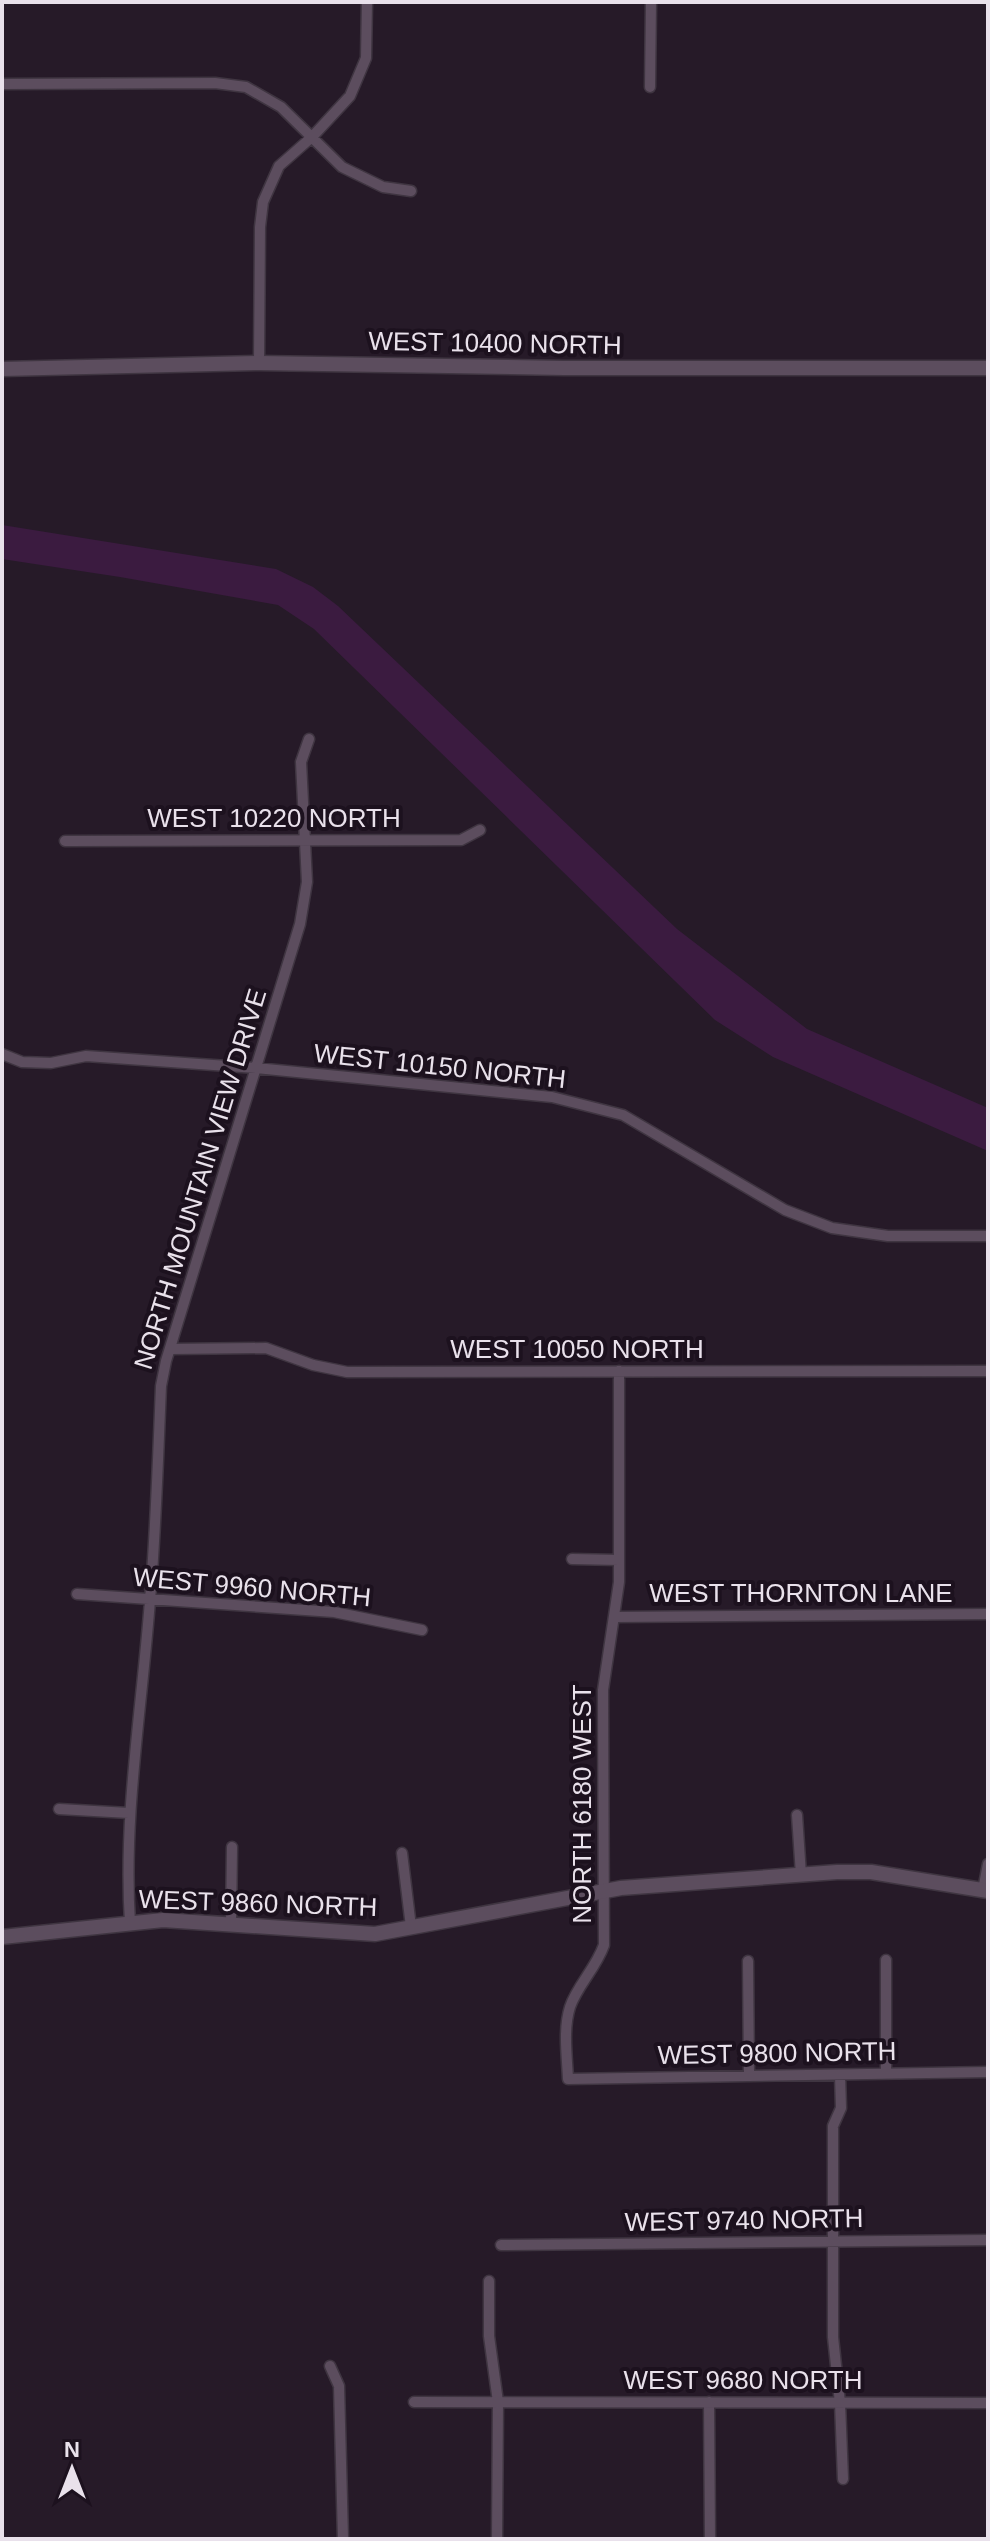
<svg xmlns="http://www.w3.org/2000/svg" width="990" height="2541" font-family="Helvetica,sans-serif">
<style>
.green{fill:#3b1b40}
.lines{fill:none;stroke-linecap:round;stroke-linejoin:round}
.street-casing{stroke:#3f3541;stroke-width:13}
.secondary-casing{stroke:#3f3541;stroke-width:17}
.street{stroke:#5c4d5e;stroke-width:10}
.secondary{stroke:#5c4d5e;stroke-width:14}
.labels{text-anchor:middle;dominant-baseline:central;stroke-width:8;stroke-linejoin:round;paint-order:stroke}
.street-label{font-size:26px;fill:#e9e1eb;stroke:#1c111e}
</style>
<rect width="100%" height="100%" fill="#261a28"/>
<path class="green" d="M2 525 276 569 313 587 338 606 677 929 807 1029 988 1108V1151L773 1057 715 1020 314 629 278 605 120 577 2 559Z"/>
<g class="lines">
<g class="street-casing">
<path id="street" d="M2 84 215 83 246 87 281 107 342 167 383 187 411 191
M650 87 651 2
M259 363 260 227 263 202 279 166 313 136 350 96 366 58 367 2
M65 841 461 840 480 830
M2 1054 22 1062 51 1063 86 1056 256 1068 552 1097 623 1115 785 1210 832 1228 888 1236H988
M171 1349 266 1348 313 1365 347 1372 988 1371
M619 1371V1582L603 1690 604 1945C596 1968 577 1986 570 2007 563 2029 567 2056 568 2079L988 2072
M572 1559 619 1560
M77 1594 334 1612 422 1630
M615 1617 988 1614
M59 1809 129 1813
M797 1815 801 1875
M402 1853 411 1927
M983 1890 988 1864
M130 1923C123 1815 142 1708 150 1600 156 1529 158 1457 161 1386L166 1361 300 924 307 882 301 762 309 739
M231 1924 232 1847
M886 1960V2073
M748 1961 749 2074
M840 2075 841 2108 833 2126V2337L840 2403 843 2479
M501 2245 988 2240
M489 2281V2336L498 2402 497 2539
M330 2366 339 2386 343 2539
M414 2402 988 2403
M709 2402 710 2539"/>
</g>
<g class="secondary-casing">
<path id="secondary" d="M2 369 259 363 564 368H988
M2 1937 163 1920 375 1934 621 1888 837 1872H871L988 1891"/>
</g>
<use href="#street" class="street"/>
<use href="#secondary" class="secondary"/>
</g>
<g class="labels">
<g class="street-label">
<text transform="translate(495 343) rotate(1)">WEST 10400 NORTH</text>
<text x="274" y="818">WEST 10220 NORTH</text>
<text transform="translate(440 1066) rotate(6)">WEST 10150 NORTH</text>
<text transform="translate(200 1179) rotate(-73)">NORTH MOUNTAIN VIEW DRIVE</text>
<text x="577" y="1349">WEST 10050 NORTH</text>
<text transform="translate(252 1587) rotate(5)">WEST 9960 NORTH</text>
<text x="801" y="1593">WEST THORNTON LANE</text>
<text transform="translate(582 1804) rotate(-90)">NORTH 6180 WEST</text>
<text transform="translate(258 1903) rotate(2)">WEST 9860 NORTH</text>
<text transform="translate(777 2053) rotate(-1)">WEST 9800 NORTH</text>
<text transform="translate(744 2220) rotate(-1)">WEST 9740 NORTH</text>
<text x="743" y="2380">WEST 9680 NORTH</text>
</g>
</g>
<rect width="990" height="2541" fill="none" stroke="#e9e1eb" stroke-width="8"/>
<g transform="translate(72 2469)" stroke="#1c111e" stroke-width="6" paint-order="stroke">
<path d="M0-6L14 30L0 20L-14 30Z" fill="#e9e1eb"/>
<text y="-12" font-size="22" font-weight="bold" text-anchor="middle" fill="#e9e1eb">N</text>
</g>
</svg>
